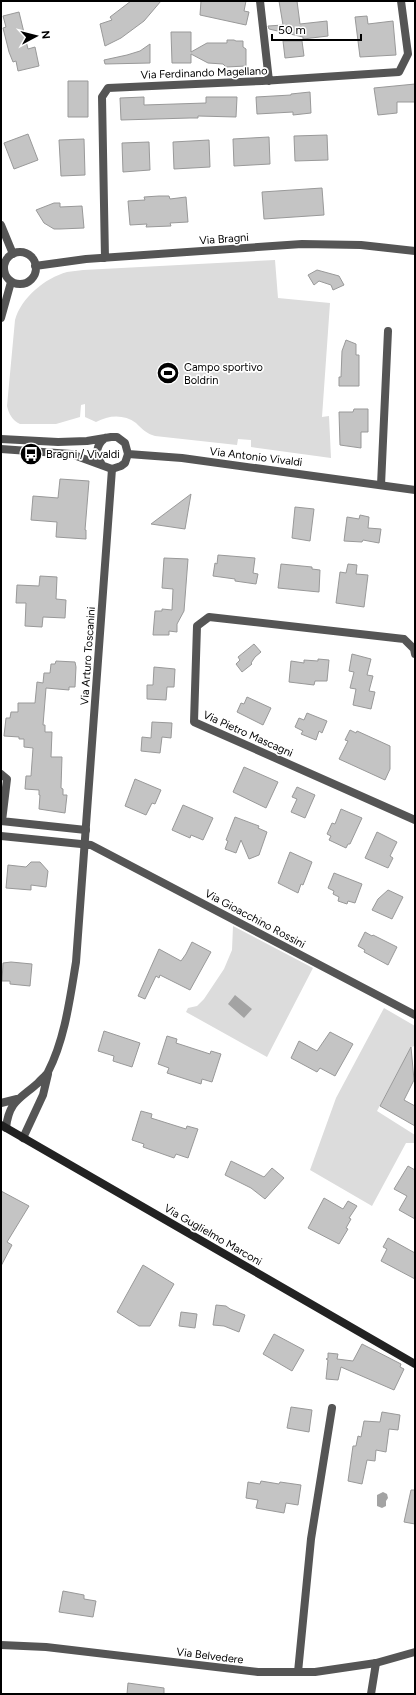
<svg xmlns="http://www.w3.org/2000/svg" width="416" height="1695" font-family="Figtree,sans-serif">
<style>
.green{fill:#dcdcdc}
.water{fill:#a3a3a3}
.building{fill:#c4c4c4;stroke:#999}
.lines{fill:none;stroke-linecap:round;stroke-linejoin:round}
.pedestrian{stroke:#555;stroke-width:8}
.minor{stroke:#555;stroke-width:8}
.tertiary{stroke:#555;stroke-width:8}
.secondary{stroke:#222;stroke-width:8}
.labels{text-anchor:middle;dominant-baseline:central;stroke-width:3.5;stroke-linejoin:round;paint-order:stroke}
.street-label{font-size:11px;fill:#000;stroke:#fff}
.poi-label{font-size:11px;fill:#000;stroke:#fff;text-anchor:start}
</style>
<rect width="100%" height="100%" fill="#fff"/>
<path class="green" d="M275 260 278 298 330 303 322 417 329 416 331 458 251 447V440L238 439 237 445 155 436C147 434 142 429 136 423 124 414 109 415 96 422L85 417V404L81 405 80 417 56 424H20C12 420 9 414 7 406L15 320C21 298 45 278 67 272 72 271 78 271 83 270Z
M233 926 313 968 267 1057 186 1012 188 1008 197 1006 204 999 224 969 232 950Z
M384 1008 415 1026V1046L411 1047 377 1111 415 1135V1143H406L372 1206 310 1170 336 1098Z"/>
<path class="water" d="M235 995 252 1009 244 1018 228 1004Z
M383 1492 387 1494 388 1498 386 1501V1506L382 1508 377 1506V1495Z"/>
<path class="building" d="M131 1H161L144 21 121 38 105 46 100 24 112 20 110 17Z
M201 1H246L244 11 249 12 246 25 200 15Z
M279 1H297L300 24 327 21 328 36 303 39V37L269 29 268 26 283 25Z
M19 12 28 49 35 47 39 66 18 71 16 61 13 62 9 52 3 28 6 27 3 16Z
M367 16 368 24 393 21 396 55 360 57 355 17Z
M171 32H191V52L207 43H227V40H234L236 41H243V47L246 49V66L226 67 223 64 208 63 191 54V63H172Z
M283 41H302L304 56 285 58Z
M150 44V63L105 64 104 60 127 55 140 51Z
M68 81H88V117H68Z
M415 84V102H397V113L378 115 374 88Z
M310 92 311 113 293 115V112L257 114 256 97 291 95V94Z
M144 97V105L206 103V97H237L236 117 198 116V118H190L121 120 120 98Z
M28 134 38 160 14 169 4 143Z
M327 135 328 160 295 161 294 136Z
M269 137 270 164 234 166 233 139Z
M84 139 85 175 61 176 59 140Z
M209 140 210 167 174 169 173 142Z
M149 142 150 170 123 172 122 143Z
M322 188 324 215 264 219 262 192Z
M159 196H169L170 199 186 197 188 222 170 223 171 226 146 227 147 224 130 225 128 201 145 200 144 197Z
M54 203H60V207L82 206 84 228 60 229H54L44 223 36 210Z
M317 270 339 276 344 285 333 290 331 285 319 281 314 285 308 275Z
M346 340 356 344V355H359V386H339V377H341L342 351Z
M354 409H368V432H361V448L340 445 339 412H353Z
M60 479 89 481 85 530H86V539L56 537 57 522 31 520 33 496 58 498Z
M191 494 185 529 151 524Z
M295 507 314 509 310 541 292 538Z
M360 515 369 517 368 528 381 529 379 543 363 540 362 542 344 541 347 517 359 519Z
M218 555 255 558 253 573 258 574 256 584 235 581V579L213 576 215 563 217 564Z
M164 558 188 559 184 611 177 624V632L169 631V635H153L155 611H162V609L172 610 173 589 162 588Z
M281 564 312 567V569L320 570 319 592 278 588Z
M348 564 357 565 356 574 368 575 364 607 336 603 340 572 346 573Z
M40 576 57 577 56 599 66 600 65 618 43 617 42 627 25 626 26 603H16L17 585 39 586Z
M254 644 261 652 255 657 251 663 252 664 242 672 236 664 240 660 238 657Z
M352 654 371 659 367 675 373 676 369 691 375 692 371 709 353 705 356 689 350 688 354 672 349 671Z
M318 659 329 660 327 681H315L314 685 289 682 291 661 304 663V660L318 661Z
M56 661 75 662 76 667 75 687H69V690L46 688 43 725H45V732H52L51 757H62L61 788 63 789V795H67L65 813 39 809 40 795H39V790L25 789 26 776H31L33 748 24 747V739H19V737L4 736 6 718H10L11 712H18V703H35L37 682 43 683 44 673H50L51 664H55Z
M154 667 175 669 174 687H167L166 700 147 699V685H153Z
M247 697 271 708 263 725 237 712 241 703 244 704Z
M307 713 327 721 322 733 319 731 316 740 301 734 303 731 295 727 299 718 304 720Z
M152 722 172 723 171 738 162 737 160 753 141 751 142 737 151 738Z
M350 730 356 733 357 731 390 746V769L385 780 339 759 348 741 345 740Z
M244 767 278 782 266 808 233 792Z
M135 779 161 790 155 804 152 803 146 815 125 806Z
M297 787 315 795 305 818 291 812 297 799 292 797Z
M183 805 213 818 203 840 191 835 190 838 172 830Z
M341 809 362 818 350 844H348L346 848 329 840 331 836 327 834 332 823 335 824Z
M235 817 259 826 258 828 267 832 259 855 249 859 241 840 236 853 225 849 228 841 226 840Z
M377 832 397 842 390 856 393 858 388 868 365 858Z
M290 852 312 862 303 885 301 884 298 893 278 883Z
M31 862H40L48 871 46 887 31 885V890L6 888 8 865 26 867Z
M334 873 362 884 355 903 348 901 347 904 338 901 339 897 333 894 334 891 328 888Z
M388 890 403 897 392 919 372 910 378 899Z
M365 932 372 936 373 935 397 947 388 965 364 952 365 950 358 946Z
M192 942 211 952 190 990 160 975 159 978 156 976 145 999 138 996 159 949 181 961 186 954Z
M11 962 32 964 30 986 10 984V981H2L3 963Z
M104 1031 140 1043 132 1067 113 1061 114 1056 98 1051Z
M330 1032 353 1044 335 1076 320 1068 317 1072 291 1058 299 1041 317 1051Z
M167 1036 177 1039 176 1043 210 1054 211 1051 221 1054 212 1082 202 1079 201 1084 167 1073 169 1068 158 1064Z
M411 1047 414 1080 404 1100 415 1106V1126L380 1106Z
M141 1111 152 1114 151 1118 186 1129 187 1126 198 1129 188 1158 176 1154 174 1158 143 1147 144 1144 132 1140Z
M231 1161 264 1177 272 1168 284 1178 265 1199 251 1188 225 1175Z
M408 1166 415 1170V1219L399 1210 407 1196 394 1189Z
M1 1191 29 1206 7 1242 12 1245 1 1266Z
M324 1198 343 1209 348 1201 357 1206 349 1218 351 1219 346 1228 348 1229 339 1244 308 1228Z
M388 1238 415 1253V1279L381 1261 387 1249 383 1247Z
M143 1265 174 1284 150 1326H139L117 1312Z
M216 1305 226 1306 230 1309 245 1315 239 1332 224 1326 213 1325Z
M181 1312 197 1314 195 1328 179 1326Z
M274 1334 304 1350 292 1371 263 1354Z
M362 1344 401 1364 400 1367 404 1369 394 1390 341 1367 338 1380 326 1379 328 1360 326 1359 328 1358V1353L338 1354 337 1359 353 1361Z
M291 1407 312 1410 309 1432 287 1428Z
M382 1412 400 1415 398 1430 389 1429 386 1452 376 1450 375 1461 367 1460 362 1484 348 1481 353 1446H356L358 1436 361 1437 364 1421 380 1422Z
M261 1481 279 1484 280 1482 301 1485 298 1505 286 1503 284 1513 256 1508 258 1500 246 1498 248 1482 260 1484Z
M411 1490H415V1524L404 1522Z
M63 1591 84 1595V1599L96 1601 93 1617 59 1612Z
M128 1683 164 1688V1694H127Z"/>
<g class="lines">
<path class="pedestrian" d="M1 774 7 779 2 821
M1 821 86 830"/>
<path class="minor" d="M260 1 269 81
M1 225 13 254
M4 268a16 16 0 1 1 32 0a16 16 0 1 1-32 0Z
M105 258 102 97 108 88 262 81 399 72 408 54 401 1
M35 266 86 259 302 244 361 245 415 251
M1 318 11 282
M381 485 388 331
M415 654 414 649 404 639 209 617 197 626 194 722 415 820
M1 836 91 845 415 1015
M1 1103 17 1099
M6 1128C9 1101 20 1099 38 1083 41 1079 46 1076 48 1072 65 1039 70 998 76 962L112 469
M23 1138 43 1095 48 1074
M298 1672 311 1539 332 1408
M371 1694 376 1663"/>
<path class="tertiary" d="M1 439 58 442 87 441 111 437H117L125 443 128 454 125 463 121 466 112 469 71 454 1 449
M128 454 182 458 415 490
M101 463C95 454 96 445 105 438
M1 1645 46 1647 258 1672H315L376 1663 415 1652"/>
<path class="secondary" d="M1 1125 415 1364"/>
</g>
<defs>
<g id="stadium-disc" transform="scale(1.15)"><circle r="9.5" fill="#000" stroke="#fff"/><path d="M0-5a6.5 5 0 1 0 0 10a6.5 5 0 1 0 0-10ZM-3.5-1.8h7v3.6h-7Z" fill="#fff"/></g>
<g id="bus-disc" transform="scale(1.15)"><circle r="9.5" fill="#000" stroke="#fff"/><path d="M-5-6H5V4H4V6H2V4H-2V6H-4V4H-5ZM-3.5-4V0h7V-4ZM-3.5 1.2v1.5H-2V1.2ZM2 1.2v1.5H3.5V1.2Z" fill="#fff"/></g>
</defs>
<g fill-rule="evenodd">
<use href="#stadium-disc" x="168" y="373"/>
<use href="#bus-disc" x="31" y="454"/>
</g>
<g class="labels">
<g class="street-label">
<text transform="translate(204 73) rotate(-2)">Via Ferdinando Magellano</text>
<text transform="translate(224 239) rotate(-4)">Via Bragni</text>
<text transform="translate(256 457) rotate(7)">Via Antonio Vivaldi</text>
<text transform="translate(88 656) rotate(-86)">Via Arturo Toscanini</text>
<text transform="translate(248 734) rotate(24)">Via Pietro Mascagni</text>
<text transform="translate(255 919) rotate(28)">Via Gioacchino Rossini</text>
<text transform="translate(213 1235) rotate(30)">Via Guglielmo Marconi</text>
<text transform="translate(210 1656) rotate(7)">Via Belvedere</text>
</g>
<g class="poi-label">
<text x="184" y="367">Campo sportivo<tspan x="184" dy="13">Boldrin</tspan></text>
<text x="46" y="454">Bragni / Vivaldi</text>
</g>
</g>
<rect width="416" height="1695" fill="none" stroke="#000000" stroke-width="4"/>
<g transform="translate(36 36) rotate(83)" stroke="#ffffff" stroke-width="3" paint-order="stroke">
<path d="M0-3L7 15L0 10L-7 15Z" fill="#000000"/>
<text y="-6" font-size="11" font-weight="bold" text-anchor="middle" fill="#000000">N</text>
</g>
<path d="M272 34v6h89v-6" fill="none" stroke="#000000" stroke-width="2"/>
<text x="278" y="34" font-size="12" fill="#000000" stroke="#ffffff" stroke-width="3" paint-order="stroke">50 m</text>
</svg>
